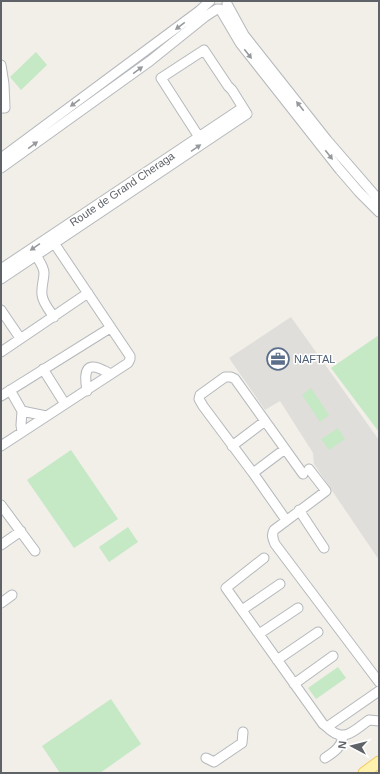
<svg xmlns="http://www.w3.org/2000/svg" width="380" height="774" font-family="Arial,sans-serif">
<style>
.industrial{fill:#e0deda}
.green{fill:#c5e8c5}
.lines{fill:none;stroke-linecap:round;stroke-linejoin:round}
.minor-casing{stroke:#b5b8bc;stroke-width:11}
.major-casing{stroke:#f2c960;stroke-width:13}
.minor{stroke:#fff;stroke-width:9}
.major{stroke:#fff2af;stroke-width:11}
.oneway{fill:#979a9d}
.labels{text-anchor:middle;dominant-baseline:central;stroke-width:3;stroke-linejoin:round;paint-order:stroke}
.street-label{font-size:11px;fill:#5f6368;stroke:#fff}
.service-label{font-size:11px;fill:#4e5e75;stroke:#fff;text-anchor:start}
</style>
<rect width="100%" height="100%" fill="#f1efe8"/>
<path class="industrial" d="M291 317 379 440V560L314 464 313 453 280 401 265 410 229 358Z"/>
<path class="green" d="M36 52 47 65 21 90 10 77Z
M379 335V432L331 368Z
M311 388 329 415 320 422 302 395Z
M338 428 345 439 329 450 321 439Z
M71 450 118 519 74 548 27 480Z
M128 527 138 542 109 562 99 547Z
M338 667 346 678 316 699 308 688Z
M111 699 141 744 100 773H60L42 746Z"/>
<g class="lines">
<g class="minor-casing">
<path id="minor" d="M227 4 244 35 327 140 379 200
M220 9 240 43 340 170 359 192 379 212
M1 65 4 84 5 108H1
M1 158 199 11 210 1
M1 168 150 61 206 16 217 9
M36 255C39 261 44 267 44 273 44 280 41 287 42 295 43 303 49 310 54 317
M1 269 242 108
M1 279 247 114 232 90 228 86 204 50 161 78 199 137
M1 310 20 338
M1 352 88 293
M43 369 65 404
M10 390 22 411 21 425 22 432
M87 391C86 384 83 368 92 367 98 366 106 372 111 374
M1 396 110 328
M22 411 46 416
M1 446 128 363 130 359V356L50 237
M232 446 265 421
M309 469 326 491 274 530C271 535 273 539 275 544L379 682
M253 473 285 449
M1 505 35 551
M299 510 324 548
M286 520 253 473 203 406 199 399 200 395 225 377H231L235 379 303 474
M1 545 21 531
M264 558 226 588 323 724 327 727 379 691
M1 603 12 595
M242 610 280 584
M259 634 298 608
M277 660 318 632
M294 684 333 656
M327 727C344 744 353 731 369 720L379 721
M206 758 214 762 242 743 243 732
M325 758C334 752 342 747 343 735"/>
</g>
<g class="major-casing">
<path id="major" d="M364 773 379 762"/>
</g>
<use href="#minor" class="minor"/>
<use href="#major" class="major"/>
</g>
<defs><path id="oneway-solid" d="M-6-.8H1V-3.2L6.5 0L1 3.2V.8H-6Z"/></defs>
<g class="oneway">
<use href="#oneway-solid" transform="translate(180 26) rotate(143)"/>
<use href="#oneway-solid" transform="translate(248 54) rotate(52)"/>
<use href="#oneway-solid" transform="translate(138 70) rotate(-36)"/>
<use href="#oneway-solid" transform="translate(75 103) rotate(144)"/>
<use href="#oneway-solid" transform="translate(300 106) rotate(-128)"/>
<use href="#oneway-solid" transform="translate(33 145) rotate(-36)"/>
<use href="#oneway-solid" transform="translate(196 148) rotate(-34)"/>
<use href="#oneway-solid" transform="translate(329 155) rotate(52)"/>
<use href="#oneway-solid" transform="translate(35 247) rotate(146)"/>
</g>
<defs>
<g id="office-ring" transform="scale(1.15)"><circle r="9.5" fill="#fff" stroke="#5c6f8a" stroke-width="1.5"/><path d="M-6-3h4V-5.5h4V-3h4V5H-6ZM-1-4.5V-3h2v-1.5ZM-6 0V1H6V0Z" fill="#5c6f8a"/></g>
</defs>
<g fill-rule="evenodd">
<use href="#office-ring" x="278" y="359"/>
</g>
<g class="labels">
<g class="street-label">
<text transform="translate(122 189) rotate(-34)">Route de Grand Cheraga</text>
</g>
<g class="service-label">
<text x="294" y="359">NAFTAL</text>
</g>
</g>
<rect width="380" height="774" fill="none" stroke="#5f6368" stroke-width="4"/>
<g transform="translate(352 746) rotate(277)" stroke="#ffffff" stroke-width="3" paint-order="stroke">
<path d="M0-3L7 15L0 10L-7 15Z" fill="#5f6368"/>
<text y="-6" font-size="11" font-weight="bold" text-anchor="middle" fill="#5f6368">N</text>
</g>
</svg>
